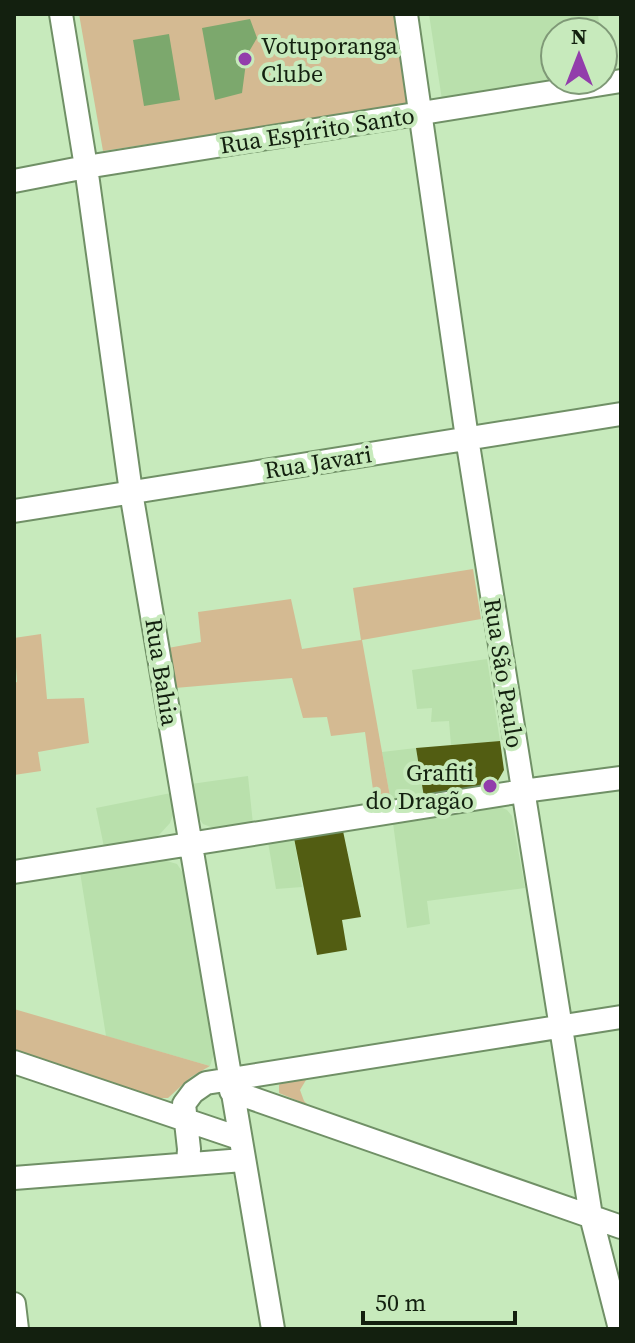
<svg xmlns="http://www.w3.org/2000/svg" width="635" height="1343" font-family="'Source Serif 4',serif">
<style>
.built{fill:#b9e0ac}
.green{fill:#d4ba92}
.water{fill:#7ca86d}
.building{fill:#525d12}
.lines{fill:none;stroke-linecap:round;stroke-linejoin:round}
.minor-casing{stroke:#709066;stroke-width:26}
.minor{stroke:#fff;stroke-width:22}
.poi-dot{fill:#923dab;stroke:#c7eabc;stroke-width:3}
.labels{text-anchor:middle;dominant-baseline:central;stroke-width:8;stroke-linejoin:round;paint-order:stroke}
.poi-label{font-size:24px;fill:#13200f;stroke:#c7eabc;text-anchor:start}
.street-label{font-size:24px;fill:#13200f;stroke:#c7eabc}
</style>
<rect width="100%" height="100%" fill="#c7eabc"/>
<path class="built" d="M429 14H598L600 32H555V80H571L442 100Z
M487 659 500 741 451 745 449 721 431 722 432 708 417 709 412 670Z
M416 748 424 797 391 802 382 752Z
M248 776 253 824 216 829 203 824 196 814 191 784Z
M171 793 173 815 170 823 159 835 152 839 104 847 96 808Z
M498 806 507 810 512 816 525 888 427 901 430 924 407 928 393 823Z
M294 838 302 887 276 889 268 842Z
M160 859 177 864 185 876 214 1054 210 1066 106 1036 80 872Z"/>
<path class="green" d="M79 14H395L410 105 103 151Z
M473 569 481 619 362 640 391 802 375 804 365 732 331 736 327 717 303 718 292 678 175 688 168 648 201 642 198 612 291 599 302 649 361 640 353 588Z
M41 634 47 699 84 698 89 743 38 752 41 771 14 775V683L17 682 14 638Z
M14 1009 210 1066 191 1077 168 1098H152L14 1051Z
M311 1077 306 1080 300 1090 304 1101 308 1105 279 1093V1085L282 1082Z"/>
<path class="water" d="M250 19 257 38 247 55 242 93 215 100 202 28Z
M169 34 180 100 144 106 133 40Z"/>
<path class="building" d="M500 741 504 770 496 784 424 797 416 748Z
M343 831 361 917 342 920 347 950 317 955 294 838Z"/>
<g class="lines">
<g class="minor-casing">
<path id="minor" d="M61 14 86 167 131 492 273 1329
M406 14 467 438 591 1216 620 1329
M14 181 86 167 621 81
M14 511 621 414
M14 872 523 791 621 778
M14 1062 239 1138
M231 1091 621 1227
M188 1164 189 1149 184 1104 193 1092 206 1083 621 1017
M14 1178 243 1160
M14 1304 17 1329"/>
</g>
<use href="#minor" class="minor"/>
</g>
<g class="poi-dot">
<circle cx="245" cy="59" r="8"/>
<circle cx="490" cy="786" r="8"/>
</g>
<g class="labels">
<g class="poi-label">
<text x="261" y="45">Votuporanga<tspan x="261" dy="28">Clube</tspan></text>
<text x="474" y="772" text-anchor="end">Grafiti<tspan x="474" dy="28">do Dragão</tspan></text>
</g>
<g class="street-label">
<text transform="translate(317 130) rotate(-9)">Rua Espírito Santo</text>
<text transform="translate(318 462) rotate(-9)">Rua Javari</text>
<text transform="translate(162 672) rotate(81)">Rua Bahia</text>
<text transform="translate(504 673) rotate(81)">Rua São Paulo</text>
</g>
</g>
<rect width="635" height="1343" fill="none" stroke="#13200f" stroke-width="32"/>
<g transform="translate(579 56)"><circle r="38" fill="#c7eabc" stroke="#7f9977" stroke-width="2"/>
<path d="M0-6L14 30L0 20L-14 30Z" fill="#923dab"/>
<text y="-12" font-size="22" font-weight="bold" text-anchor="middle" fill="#13200f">N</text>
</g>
<path d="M363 1311v12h152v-12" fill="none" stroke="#13200f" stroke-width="4"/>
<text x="375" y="1311" font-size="24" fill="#13200f" stroke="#c7eabc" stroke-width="6" paint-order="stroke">50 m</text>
</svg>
